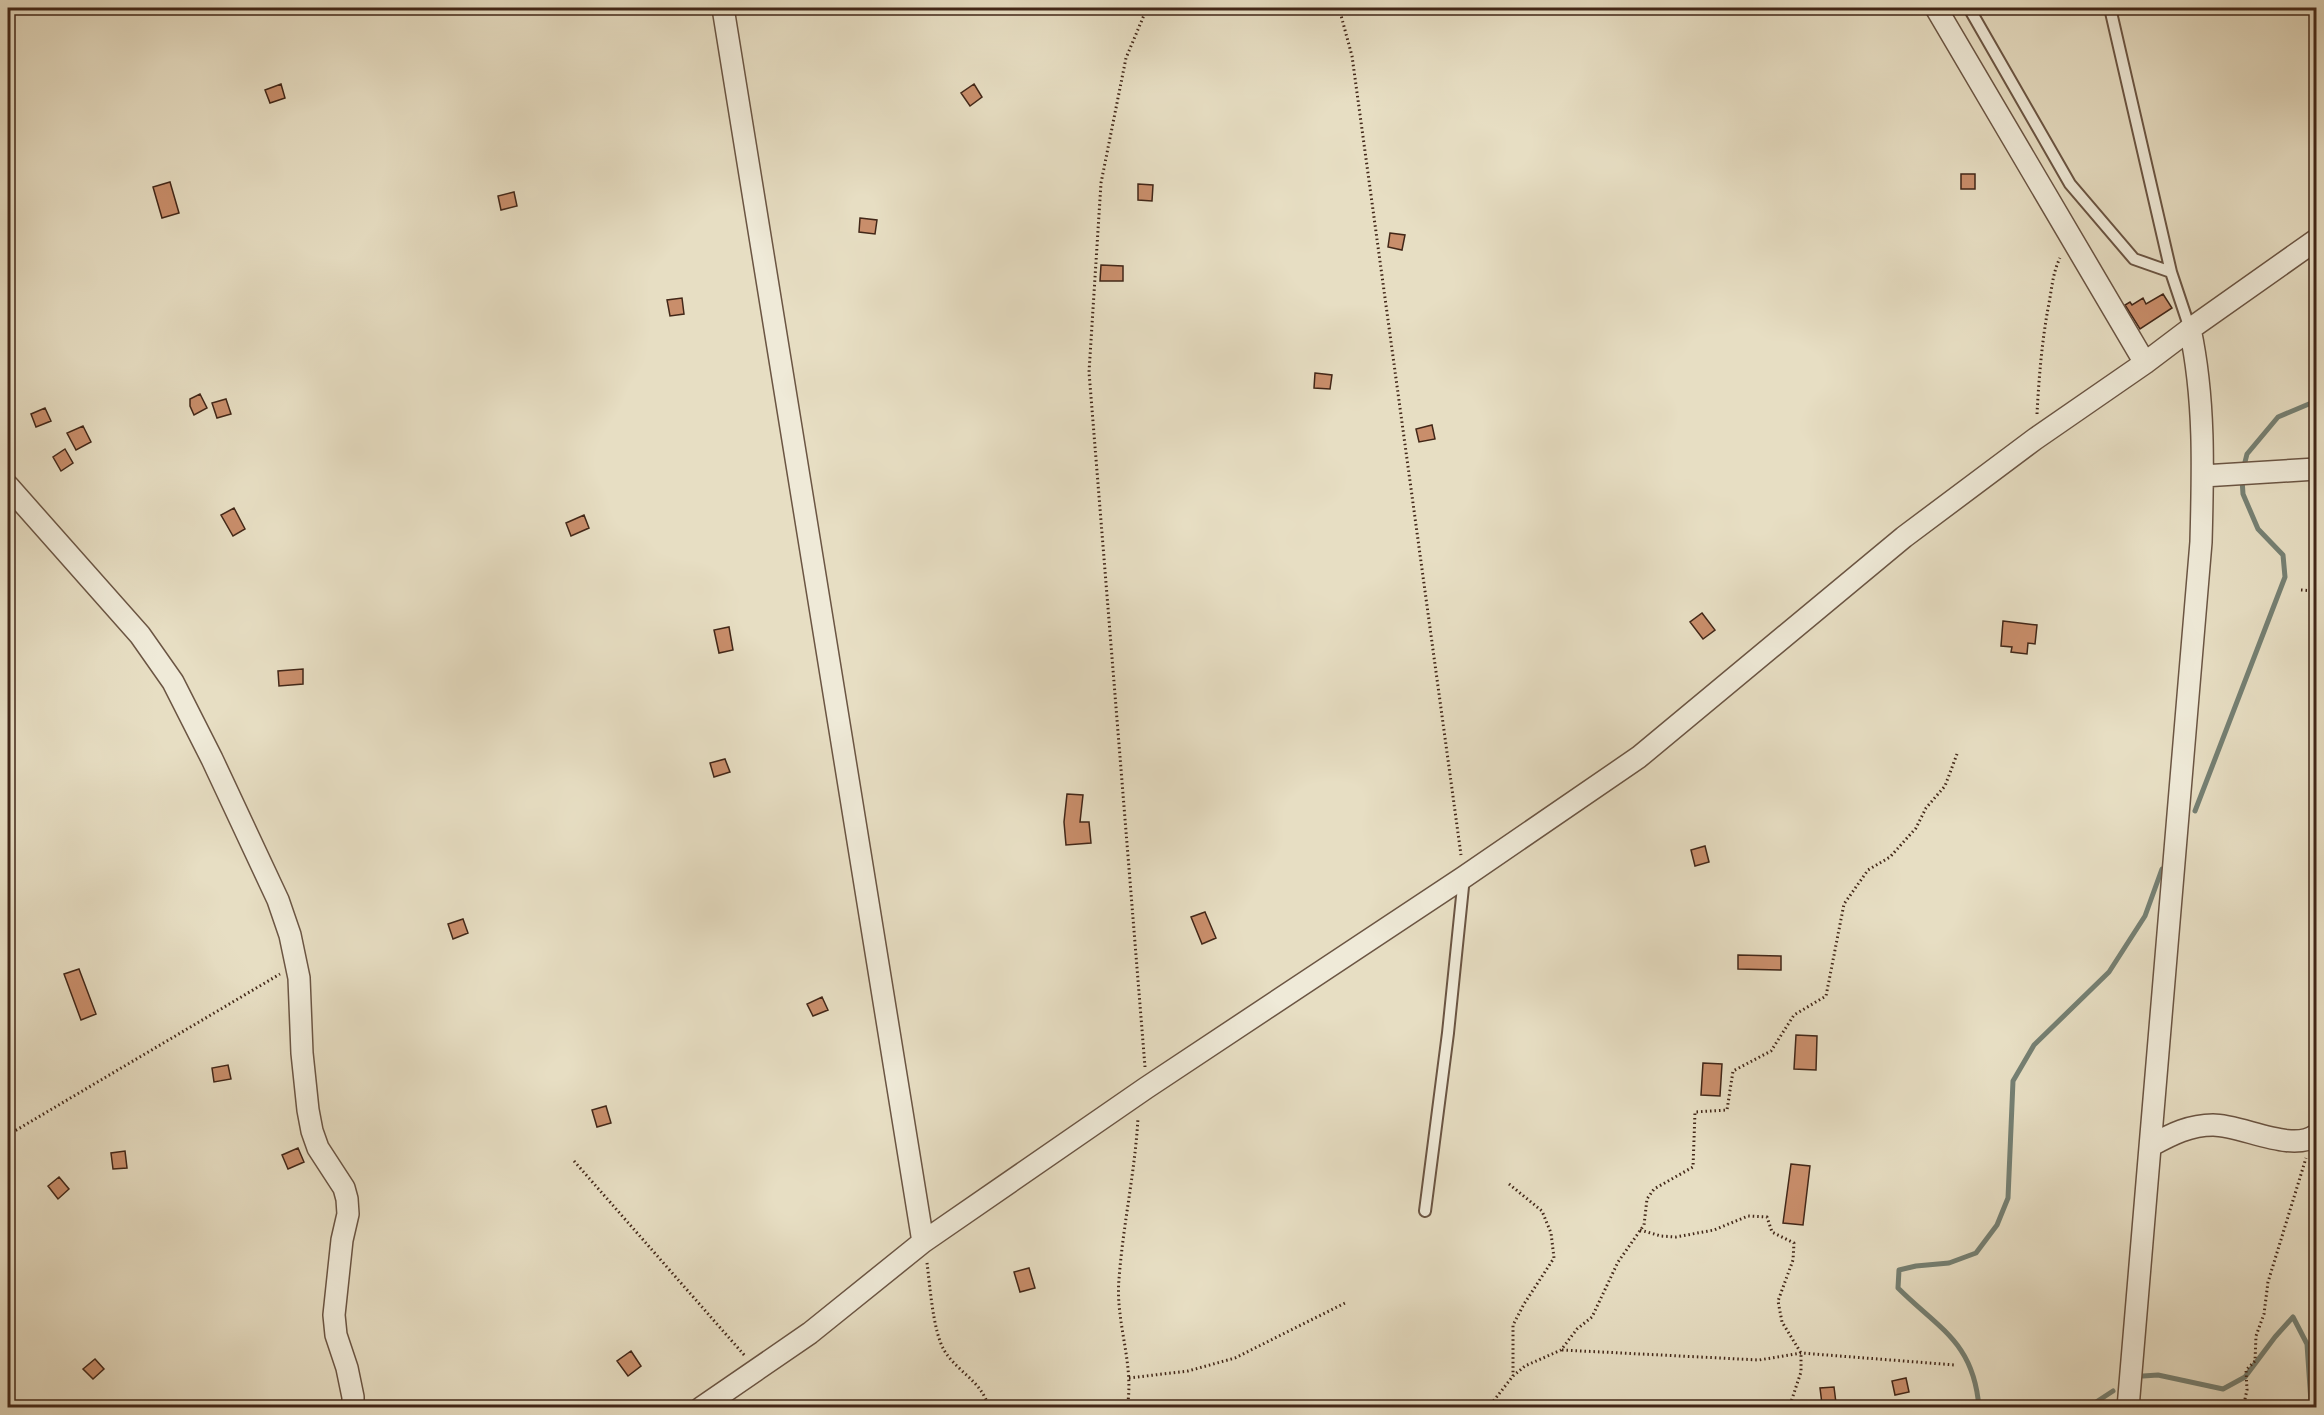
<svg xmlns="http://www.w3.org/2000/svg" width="2324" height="1415" font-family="'Old Standard TT',serif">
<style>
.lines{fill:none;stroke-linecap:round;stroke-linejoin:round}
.stream{stroke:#758073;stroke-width:5}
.building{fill:#c98e6b;stroke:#422718;stroke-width:1.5}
.lane-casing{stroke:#6b5543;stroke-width:14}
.street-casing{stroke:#6b5543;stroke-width:24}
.path{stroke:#422718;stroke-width:3;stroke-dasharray:1.5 3;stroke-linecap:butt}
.lane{stroke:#efead8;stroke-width:10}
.street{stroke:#efead8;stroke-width:21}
</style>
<rect width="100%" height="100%" fill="#e7dec3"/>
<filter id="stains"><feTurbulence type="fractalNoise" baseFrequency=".00333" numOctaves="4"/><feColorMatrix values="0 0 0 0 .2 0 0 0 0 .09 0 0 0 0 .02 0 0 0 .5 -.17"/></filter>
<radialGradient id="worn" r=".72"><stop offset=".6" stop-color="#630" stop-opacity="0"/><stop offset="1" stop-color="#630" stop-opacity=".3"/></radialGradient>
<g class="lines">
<path class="stream" d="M2243 470 2247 454 2278 417 2316 401
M2195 811 2285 577 2283 555 2258 529 2243 494 2242 479
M2143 1376 2158 1375 2223 1389 2245 1377 2275 1337 2293 1317 2307 1344 2311 1402 2316 1408
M1979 1408C1974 1342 1939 1329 1898 1288L1899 1270 1916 1266 1949 1263 1976 1253 1997 1225 2008 1198 2013 1081 2034 1045 2109 972 2145 916 2162 869
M2087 1408 2113 1391"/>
</g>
<path class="building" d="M281 84 285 98 270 103 265 90Z
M974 84 982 97 970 106 961 93Z
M1961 174H1975V189H1961Z
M170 182 179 213 162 218 153 187Z
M1138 184 1153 185 1152 201 1138 200Z
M514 192 517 206 501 210 498 196Z
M860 218 877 220 875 234 859 232Z
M1390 233 1405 235 1402 250 1388 247Z
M1101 265 1123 266V281H1100Z
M2163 294 2172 308 2140 329 2125 305 2130 302 2132 305 2143 298 2146 304Z
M682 298 684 314 670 316 667 300Z
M1315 373 1332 375 1330 389 1314 388Z
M200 394 207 408 194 415 190 406V399Z
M226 399 231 414 217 418 212 403Z
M45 408 51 421 36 427 31 414Z
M1432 425 1435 439 1419 442 1416 429Z
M83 426 91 442 76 450 67 433Z
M65 449 73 463 61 471 53 457Z
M234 508 245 529 233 536 221 515Z
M584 515 589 528 571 536 566 523Z
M1702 613 1715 630 1703 639 1690 622Z
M2003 621 2037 625 2035 644 2028 643 2027 654 2011 652 2012 647 2001 646Z
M729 627 733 650 719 653 714 630Z
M303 669V684L279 686 278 671Z
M725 759 730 772 714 777 710 763Z
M1067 794 1083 795 1080 822H1089L1091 843 1066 845 1064 822Z
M1705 846 1709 862 1695 866 1691 850Z
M1205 912 1216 938 1202 944 1191 917Z
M463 919 468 933 453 939 448 924Z
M1738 955 1781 956V970L1738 969Z
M79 969 96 1014 81 1020 64 974Z
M822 997 828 1010 813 1016 807 1004Z
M1796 1035 1817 1036 1816 1070 1794 1069Z
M1703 1063 1722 1064 1720 1096 1701 1095Z
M228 1065 231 1079 214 1082 212 1068Z
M606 1106 611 1123 597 1127 592 1110Z
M298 1148 304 1162 288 1169 282 1155Z
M125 1151 127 1168 113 1169 111 1153Z
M1791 1164 1810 1166 1803 1225 1783 1223Z
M59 1177 69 1189 58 1199 48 1186Z
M1029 1268 1035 1288 1020 1292 1014 1272Z
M631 1351 641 1366 628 1376 617 1361Z
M95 1359 104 1369 93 1379 83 1369Z
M1906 1378 1909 1392 1895 1395 1892 1381Z
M1834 1387 1836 1403 1822 1404 1820 1388Z"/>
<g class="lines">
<g class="lane-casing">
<path id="lane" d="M1969 8 2070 184 2134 259 2171 272
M2110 8 2171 272 2190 329
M1425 1211 1448 1033 1464 877"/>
</g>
<g class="street-casing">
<path id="street" d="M723 8 923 1242
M1936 8 2145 363
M2203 476 2316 469
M8 486 140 635 173 682 212 759 278 900 290 935 299 978 302 1053 308 1110 312 1131 318 1148 344 1188 347 1199 348 1214 342 1240 334 1315 336 1335 347 1368 353 1397V1408
M2152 1145C2172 1134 2190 1125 2213 1125 2242 1125 2292 1153 2316 1135
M701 1408 810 1333 923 1242 1146 1088 1464 877 1639 757 1904 537 2035 439 2145 363 2190 329 2316 240
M2128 1408 2201 542C2203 470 2205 399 2190 329"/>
</g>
<path class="path" d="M1339 8 1352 56 1461 855
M2037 414C2039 376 2042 340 2049 303 2052 287 2053 272 2060 258
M2301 590 2316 591
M1145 1067 1089 372 1101 183 1126 58 1147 8
M8 1135 280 974
M574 1161 745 1356
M1509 1184 1542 1211 1551 1233 1554 1258 1524 1304 1513 1325V1376
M1640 1230 1661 1236 1676 1237 1714 1230 1748 1216 1767 1217 1772 1232 1794 1243 1793 1260 1778 1301 1782 1322 1801 1353V1372L1789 1408
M927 1263C930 1286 933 1331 944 1350 957 1372 982 1381 989 1408
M1562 1350 1759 1360 1801 1353 1955 1365
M1129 1378 1188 1371 1235 1358 1345 1303
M1127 1408C1135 1365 1115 1322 1119 1279 1123 1225 1135 1172 1138 1118
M1488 1408 1513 1376 1525 1366 1561 1350 1577 1329 1592 1317 1618 1262 1644 1225 1647 1199 1654 1189 1693 1167 1695 1112 1727 1110 1733 1071 1771 1051 1794 1015 1826 996 1844 904 1868 870 1890 857 1916 828 1926 808 1945 786 1957 754
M2243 1408 2247 1390 2246 1370 2255 1361 2256 1336 2264 1314 2268 1282 2306 1158"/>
<use href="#lane" class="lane"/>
<use href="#street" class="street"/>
</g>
<rect width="2324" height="1415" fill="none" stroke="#e7dec3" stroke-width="30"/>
<rect x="9" y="9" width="2306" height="1397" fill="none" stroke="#422718" stroke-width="3"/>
<rect x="15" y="15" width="2294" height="1385" fill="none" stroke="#422718" stroke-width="1.5"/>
<rect width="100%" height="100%" filter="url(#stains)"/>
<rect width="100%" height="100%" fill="url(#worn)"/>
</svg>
